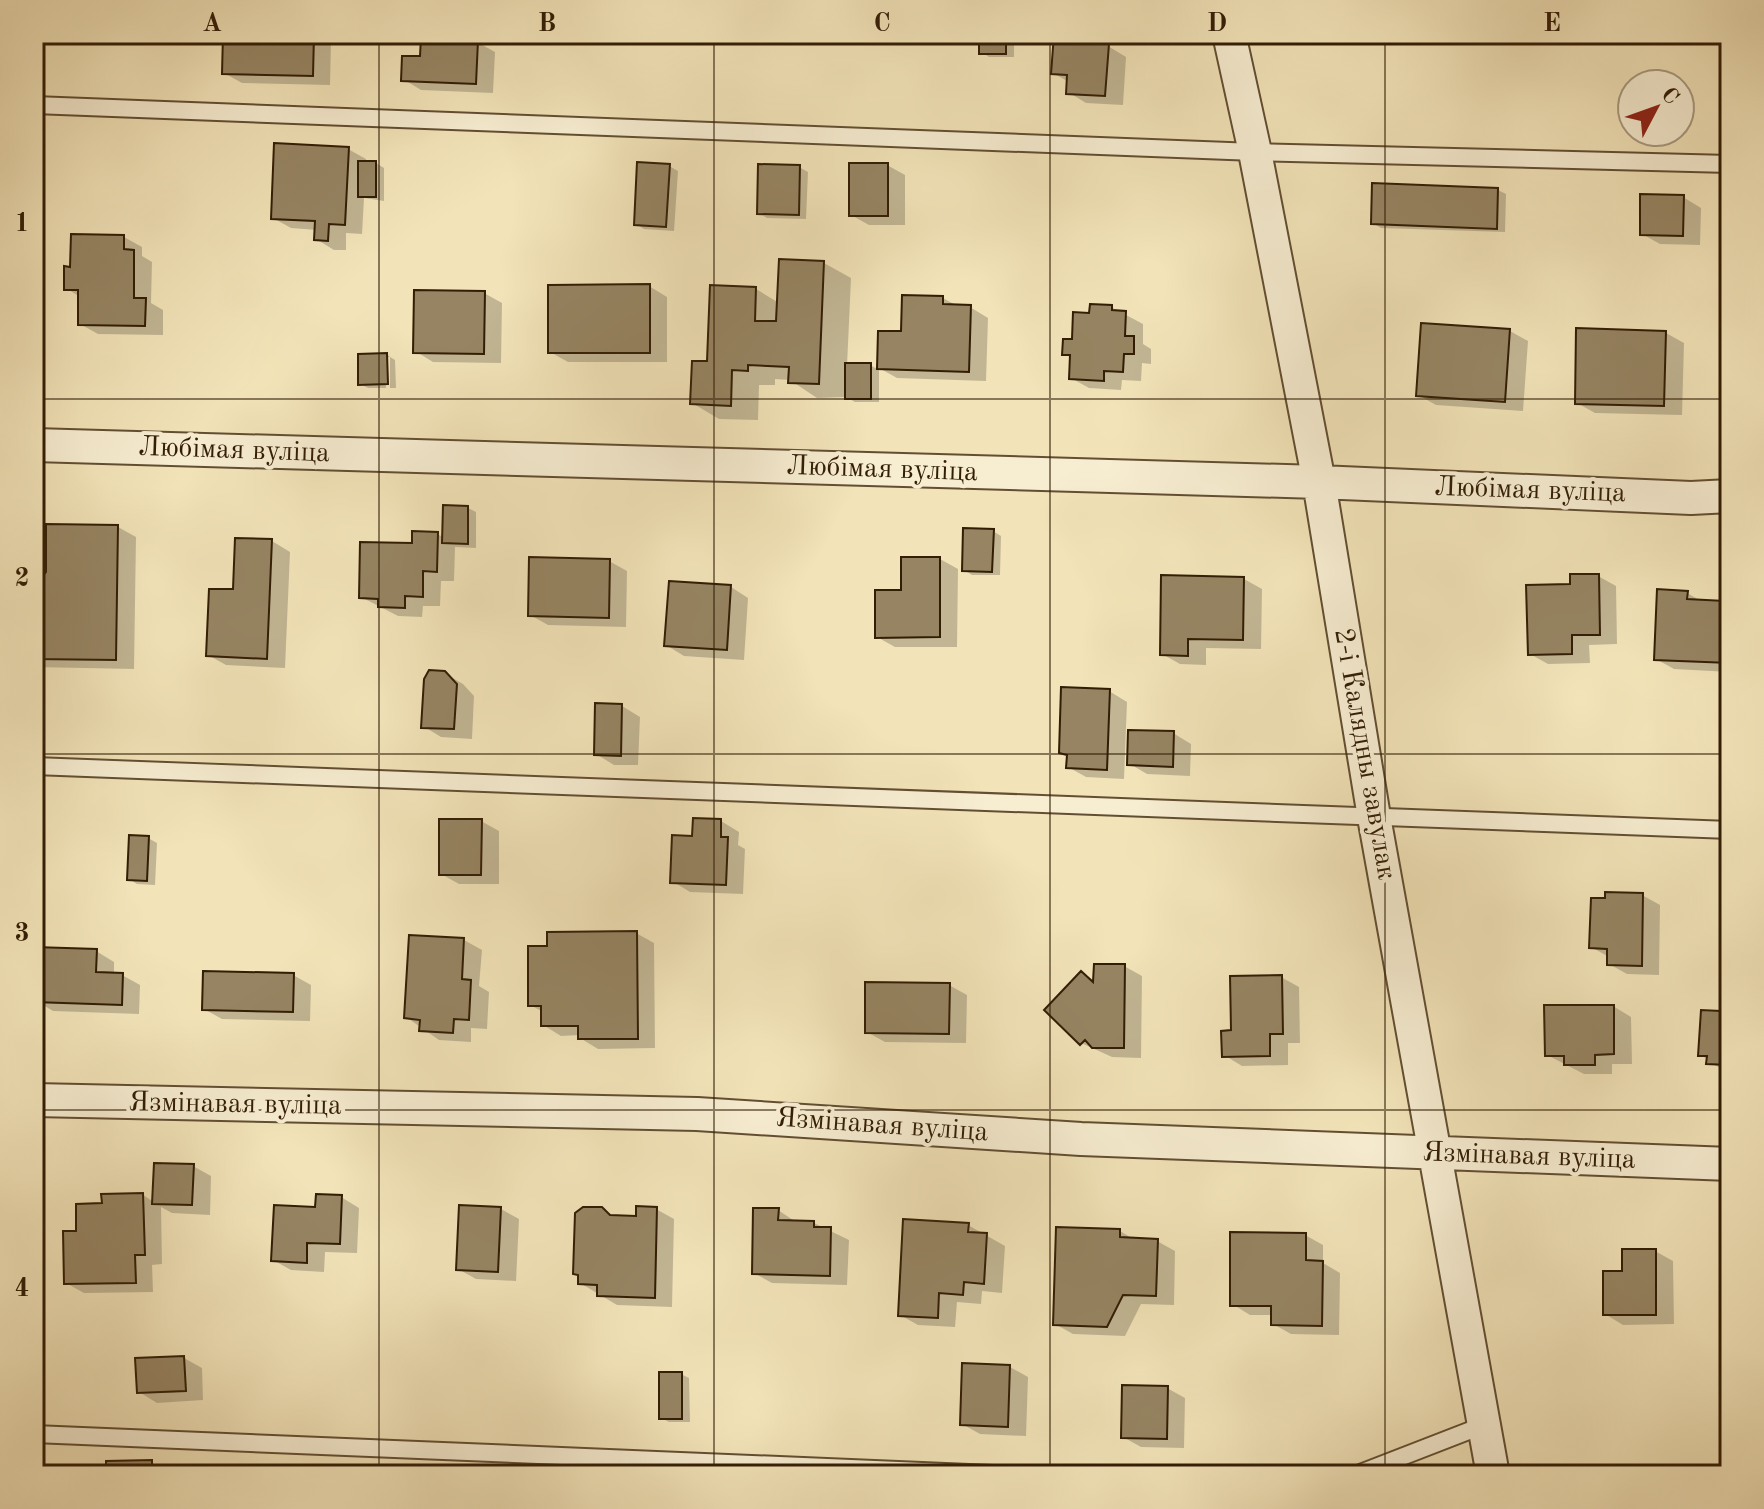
<svg xmlns="http://www.w3.org/2000/svg" width="1764" height="1509" font-family="'Old Standard TT',serif">
<style>
.shadow{fill:#0003}
.building{fill:#968462;stroke:#321d05;stroke-width:2}
.lines{fill:none;stroke-linecap:round;stroke-linejoin:round}
.service-casing{stroke:#624e32;stroke-width:20}
.minor-casing{stroke:#624e32;stroke-width:36}
.service{stroke:#f7edd1;stroke-width:16}
.minor{stroke:#f7edd1;stroke-width:32}
.grid{fill:none;stroke:#321d05;stroke-width:2;stroke-opacity:0.55}
.labels{text-anchor:middle;dominant-baseline:central;stroke-width:8;stroke-linejoin:round;paint-order:stroke}
.street-label{font-size:28px;fill:#321d05;stroke:#f7edd1}
.neatline{fill:none;stroke:#321d05;stroke-width:3}
.grid-label{font-size:26px;text-anchor:middle;font-weight:bold;fill:#321d05}
</style>
<rect width="100%" height="100%" fill="#f2e3b8"/>
<filter id="stains"><feTurbulence type="fractalNoise" baseFrequency=".0025" numOctaves="4"/><feColorMatrix values="0 0 0 0 .2 0 0 0 0 .09 0 0 0 0 .02 0 0 0 .5 -.17"/></filter>
<radialGradient id="worn" r=".72"><stop offset=".6" stop-color="#630" stop-opacity="0"/><stop offset="1" stop-color="#630" stop-opacity=".3"/></radialGradient>
<path class="shadow" d="M225 34H322L331 40 330 85 242 83 224 73Z
M981 34H1014V57H989L981 52Z
M1078 37 1093 45 1108 46 1126 57 1123 105 1086 103 1068 92 1069 82 1053 73Z
M477 42 495 52 493 93 421 90 403 79 422 59Z
M348 149 366 159V163H376L384 168V201L364 198 362 234 346 233V250H334L316 239 317 230 291 228 273 218Z
M887 165 905 175V225H869L851 215Z
M669 166 678 171 674 231 644 229 636 224Z
M799 167 808 172 806 219 767 218 759 213Z
M1498 190 1506 194 1505 232 1381 228 1373 223Z
M1683 197 1701 208 1700 245 1660 244 1642 234Z
M124 237 142 247V256L152 262 151 303 163 310V335L98 334 80 324V297L66 288Z
M824 263 851 278 847 366 870 365 879 370V402H855L846 397 817 398 790 380 775 379V385H759L758 420 719 419 692 403 709 363 756 289 779 303Z
M649 286 667 297V362H568L550 352Z
M484 293 502 303 501 363 433 362 415 351Z
M943 298 959 307H970L988 318 986 381 897 378 879 368 903 333Z
M1111 307 1143 324V344L1151 349V364L1142 363 1141 381 1122 380 1121 390 1089 388 1071 378 1072 358 1064 354 1091 315Z
M1510 331 1528 341 1523 411 1436 405 1418 395Z
M1666 333 1684 343 1682 415 1595 413 1577 403Z
M387 355 395 360 396 388H390V357H385L386 388H368L360 384Z
M468 508 476 512V548L455 547 454 581H441L440 606H423L422 617 398 616 361 597 414 545 437 534 445 538Z
M118 527 136 537 134 669 34 667V592Z
M993 531 1001 536 1000 575H972L964 570Z
M272 541 290 552 285 668 226 665 208 655 235 591Z
M940 559 958 569 957 647H895L877 637Z
M609 561 627 571 626 627 548 625 530 615Z
M1598 576 1616 586 1617 644 1589 645 1590 663 1548 664 1530 654 1572 586Z
M1244 579 1262 589 1261 649 1206 648V665L1180 664 1162 654Z
M731 587 748 598 744 660 684 656 666 645Z
M1730 590V672L1674 669 1656 659 1687 593 1703 602 1727 604Z
M444 673 463 684 474 696 472 739 441 737 423 726Z
M1109 691 1127 702 1124 779 1086 777 1068 767 1069 756 1061 752Z
M622 706 640 717 638 765H614L596 754Z
M1173 733 1191 744 1190 776 1147 774 1130 764Z
M481 821 499 831V884H459L441 874Z
M721 821 739 832 738 845 745 849 743 894 690 892 672 881 694 838Z
M148 838 157 843 155 885 137 884 129 879Z
M1642 895 1660 905 1659 975 1627 974 1609 964V957L1591 947Z
M636 933 654 943 655 1048 598 1049 580 1038V1035L561 1036 543 1025V1012L530 1005 549 947Z
M464 940 482 950 479 986 489 992 487 1029 471 1028V1042L439 1040 406 1017Z
M96 951 114 962V975H122L140 985 139 1014 53 1011 35 1000Z
M1124 966 1142 976 1141 1058 1112 1057 1081 1043 1082 973 1095 981Z
M293 975 311 985 310 1021 222 1019 204 1009Z
M1281 977 1299 987 1300 1043H1288V1065L1242 1066 1224 1055 1233 1032Z
M949 985 967 995 966 1043 885 1042 867 1032Z
M1723 1004H1730V1073L1709 1062V1060L1700 1055 1722 1013Z
M1613 1006 1631 1017 1632 1064H1612V1074H1584L1547 1055Z
M193 1166 211 1176 210 1215 172 1213 161 1207 162 1264 152 1265 153 1292 84 1293 66 1283 78 1233 104 1205 143 1195 154 1202Z
M341 1197 359 1208 357 1253 325 1252 324 1272 291 1270 273 1260 317 1209Z
M501 1209 519 1219 516 1281 476 1279 458 1269Z
M602 1209 615 1217 638 1218 656 1209 674 1219 672 1307 617 1305 580 1283Z
M778 1210 796 1222 814 1223 849 1240 847 1285 772 1283 754 1273Z
M968 1225 1005 1246 1002 1293 982 1291 981 1304 957 1302 955 1327 918 1325 900 1315Z
M1120 1231 1135 1240 1157 1241 1175 1251 1174 1305 1141 1304 1125 1336 1073 1334 1055 1324Z
M1305 1235 1323 1245V1263L1340 1273 1339 1335 1291 1334 1273 1324V1315H1250L1232 1304Z
M1655 1251 1673 1261 1674 1324 1623 1325 1605 1314 1624 1273Z
M184 1358 202 1368 203 1400 157 1403 139 1392Z
M1010 1367 1028 1377 1026 1436 980 1434 962 1424Z
M681 1374 689 1378 690 1422H669L661 1418Z
M1167 1388 1185 1398 1184 1448 1141 1447 1123 1437Z
M151 1462 169 1475H108Z"/>
<path class="building" d="M223 34H314L313 76 222 74Z
M979 34H1006V54H979Z
M1054 34 1079 35 1078 42 1109 44 1105 96 1066 94 1067 75 1051 74Z
M421 37 478 40 476 84 401 81 402 56H420Z
M274 143 349 147 345 225 329 224 328 241 314 240 315 221 271 219Z
M358 161H376V197H358Z
M637 162 670 164 666 227 634 225Z
M849 163H888V216H849Z
M758 164 800 165 799 215 757 214Z
M1372 183 1498 188 1497 229 1371 224Z
M1640 194 1684 195 1683 236 1640 235Z
M71 234 124 235V249L134 250V298H146L145 326 78 325V290H64V266L70 267Z
M779 259 824 261 819 384 788 383 789 367 748 365V371L732 370 731 406 690 404 692 361H707L710 285 756 287 755 321H776Z
M650 284V353H548V285Z
M414 290 485 291 484 354 413 353Z
M902 295 943 296V304L971 305 969 372 877 369 878 331H901Z
M1090 304 1112 305V310L1126 311 1125 336H1134V354H1124L1123 372 1104 371V381L1069 379 1070 355H1062L1063 339H1072L1073 312 1089 313Z
M1724 308H1730V377H1724Z
M1421 323 1510 329 1505 402 1416 396Z
M1576 328 1666 331 1664 406 1575 404Z
M387 353 388 384 358 385V354Z
M845 363H871V399H845Z
M443 505 468 506V544L442 543Z
M46 524 118 525 116 660 34 659V588L46 572Z
M963 528 994 529 992 572 962 571Z
M412 531 438 532 437 572 423 571V597L405 596V608L378 607V599L359 598 360 542 412 543Z
M235 538 272 539 267 659 206 656 209 589H233Z
M529 557 610 559 609 618 528 616Z
M901 557H940V637L875 638V590H901Z
M1570 574H1599L1600 635H1572V654L1528 655 1526 585 1570 584Z
M1161 575 1244 577 1243 640 1188 639V656L1160 655Z
M669 581 731 585 727 650 664 646Z
M1726 588H1730V663L1654 660 1657 589 1688 591 1687 599 1725 601Z
M429 670 445 671 457 684 454 729 421 728 424 679Z
M1061 687 1110 689 1107 770 1066 768 1067 755 1059 753Z
M595 703 622 704 621 756 594 755Z
M1128 730 1174 731 1173 767 1127 765Z
M693 818 721 819V837H728L726 885 670 883 672 835 692 836Z
M439 819H482L481 875H439Z
M129 835 149 836 147 881 127 880Z
M1605 892 1643 893 1642 966 1607 965V949L1589 948 1591 898H1605Z
M637 931 638 1039H578V1026H541V1006H528V946H547V932Z
M409 935 464 938 462 979 471 980 469 1020 454 1019 453 1033 419 1031 420 1020 404 1018Z
M34 947 97 949 96 972 123 973 122 1005 34 1002Z
M1094 964H1125L1124 1048H1092L1085 1040 1080 1045 1044 1010 1081 971 1093 982Z
M203 971 294 973 293 1012 202 1010Z
M1282 975 1283 1034H1270V1056L1222 1057 1221 1031 1231 1030 1230 976Z
M865 982 950 983 949 1034 865 1033Z
M1721 1002H1730L1729 1065 1706 1064 1707 1056H1698L1701 1010 1721 1011Z
M1544 1005H1614V1054L1595 1055V1065H1564V1056H1545Z
M154 1163 194 1164 192 1205 152 1204Z
M143 1193 145 1255H135L136 1283 64 1284 63 1231H76V1204L102 1203 101 1194Z
M316 1194 342 1195 340 1244 307 1243V1263L271 1261 274 1205 315 1207Z
M459 1205 501 1207 498 1272 456 1270Z
M636 1206 657 1207 655 1298 597 1296V1285L578 1284V1275L573 1274 575 1213 583 1207H602L610 1215 636 1216Z
M753 1208H779L778 1220 814 1221V1227H831L830 1276 752 1274Z
M903 1219 969 1223 968 1232 987 1233 984 1284 964 1282 963 1295 939 1293 938 1318 898 1316Z
M1056 1227 1120 1229V1237L1158 1239 1156 1296 1123 1295 1107 1327 1053 1325Z
M1230 1232 1306 1233V1260L1323 1261 1322 1326 1271 1325V1306H1230Z
M1622 1249H1656V1315H1603V1271H1622Z
M184 1356 186 1391 137 1393 135 1358Z
M962 1363 1010 1365 1008 1427 960 1425Z
M659 1372H682V1419H659Z
M1122 1385 1168 1386 1167 1439 1121 1438Z
M152 1460V1475H106V1461Z"/>
<g class="lines">
<g class="service-casing">
<path id="service" d="M34 105 1255 152 1730 164
M34 766 1730 830
M34 1434 1017 1475
M1355 1475 1484 1425"/>
</g>
<g class="minor-casing">
<path id="minor" d="M1229 34 1255 152 1319 482 1374 817 1493 1475
M34 445 1319 482 1691 498 1730 496
M34 1100 697 1114 1081 1139 1730 1164"/>
</g>
<use href="#service" class="service"/>
<use href="#minor" class="minor"/>
</g>
<path class="grid" d="M379 34V1475M714 34V1475M1050 34V1475M1385 34V1475M34 399H1730M34 754H1730M34 1110H1730"/>
<g class="labels">
<g class="street-label">
<text transform="translate(234 451) rotate(2)">Любімая вуліца</text>
<text transform="translate(882 470) rotate(2)">Любімая вуліца</text>
<text transform="translate(1530 491) rotate(2)">Любімая вуліца</text>
<text transform="translate(1364 754) rotate(80)">2-і Калядны завулак</text>
<text transform="translate(235 1105) rotate(1)">Язмінавая вуліца</text>
<text transform="translate(882 1126) rotate(4)">Язмінавая вуліца</text>
<text transform="translate(1529 1157) rotate(2)">Язмінавая вуліца</text>
</g>
</g>
<rect width="1764" height="1509" fill="none" stroke="#f2e3b8" stroke-width="88"/>
<g transform="translate(1656 108) rotate(49)"><circle r="38" fill="#f7edd1" stroke="#a89a7f" stroke-width="2"/>
<path d="M0-6L14 30L0 20L-14 30Z" fill="#8f2418"/>
<text y="-12" font-size="22" font-weight="bold" text-anchor="middle" fill="#321d05">С</text>
</g>
<rect x="44" y="44" width="1676" height="1421" class="neatline"/>
<g class="grid-label">
<text x="212" y="31">A</text>
<text x="547" y="31">B</text>
<text x="882" y="31">C</text>
<text x="1217" y="31">D</text>
<text x="1552" y="31">E</text>
<text x="22" y="231">1</text>
<text x="22" y="586">2</text>
<text x="22" y="941">3</text>
<text x="22" y="1296">4</text>
</g>
<rect width="100%" height="100%" filter="url(#stains)"/>
<rect width="100%" height="100%" fill="url(#worn)"/>
</svg>
